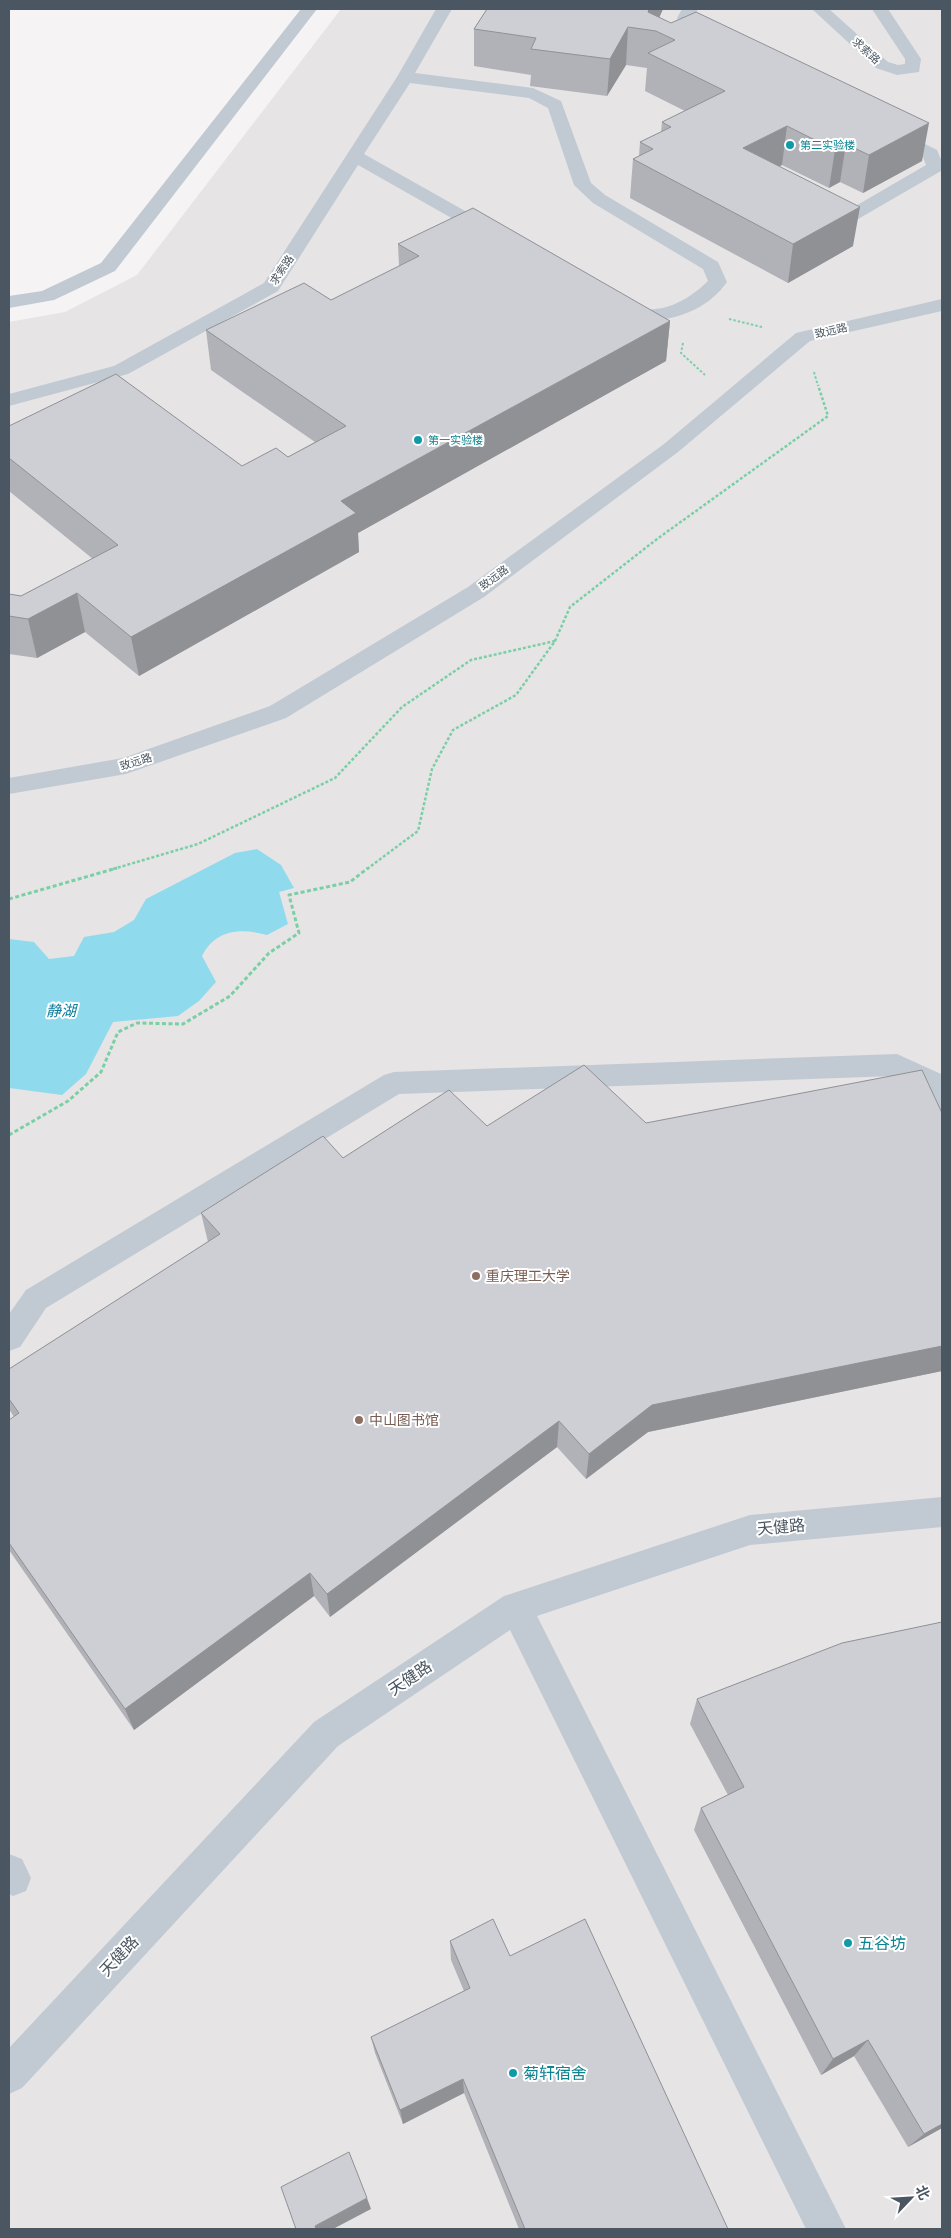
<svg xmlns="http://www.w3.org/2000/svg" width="951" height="2238" font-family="Raleway,'Noto Sans SC',sans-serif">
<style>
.education{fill:#e6e4e5}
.water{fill:#90daee}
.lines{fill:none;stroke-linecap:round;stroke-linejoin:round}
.path-far2{stroke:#7ad0a6;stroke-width:2;stroke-dasharray:2.5 2;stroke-linecap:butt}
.path-far1{stroke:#7ad0a6;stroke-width:2.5;stroke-dasharray:3 2;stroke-linecap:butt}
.path{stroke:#7ad0a6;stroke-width:3;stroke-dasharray:4 2.5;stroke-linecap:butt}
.minor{fill:#c1cad2;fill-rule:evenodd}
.wall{fill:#b0b2b7}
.shaded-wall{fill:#909195}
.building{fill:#cdcfd5;stroke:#909195}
.culture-dot{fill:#0f9aa8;stroke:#fff;stroke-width:2}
.education-dot{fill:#8d6e63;stroke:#fff;stroke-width:2}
.labels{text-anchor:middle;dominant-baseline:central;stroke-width:4;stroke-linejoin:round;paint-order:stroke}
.far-street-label{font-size:11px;fill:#4a5661;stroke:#fff}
.far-culture-label{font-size:11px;fill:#0d838f;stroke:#fff;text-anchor:start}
.education-label{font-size:14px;fill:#785e54;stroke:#fff;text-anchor:start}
.water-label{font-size:15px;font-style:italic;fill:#0c7c9b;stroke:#fff}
.near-street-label{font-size:16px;fill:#4a5661;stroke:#fff}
.near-culture-label{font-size:16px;fill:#0d838f;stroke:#fff;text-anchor:start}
</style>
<rect width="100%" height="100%" fill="#f5f3f3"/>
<path class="education" d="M341 9H942V2229H9V322L65 312 137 275Z"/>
<path class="water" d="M257 849 281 865 294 888 279 892 288 924 267 935C241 928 216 929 202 956L216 982 199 1001 178 1016 113 1022 86 1074 62 1095 9 1088V939L34 942 49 959 74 956 84 937 114 932 134 920 146 899 235 853Z"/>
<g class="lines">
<path class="path-far2" d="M729 319 762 327
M683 343 681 353 705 375
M814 372 818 386"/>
<path class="path-far1" d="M113 869 198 844 335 778 402 707 471 660 555 641
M367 869 418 831 432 769 453 730 516 695 555 641 570 607 657 539 828 416 818 385"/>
<path class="path" d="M9 899 117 868
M9 1135 68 1101 101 1072 118 1032 137 1023 183 1024 230 996 269 953 299 933 289 895 350 882 368 868"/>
<path class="minor" d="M301 9H317L115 271 54 300 9 308V296L42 291 101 263Z
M436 9H452L415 73 533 88 561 101 591 183 605 195 718 262 727 282C707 311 666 326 632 318 624 316 616 315 611 308L614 304C625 301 631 307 641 309 668 312 689 299 708 281L703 269 593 203 574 185 548 108 529 98 410 83 364 154 497 229 500 233 497 237H485L358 165 278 291 128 374 9 406V394L114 366 264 283 397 77Z
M682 9H698L693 18C698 31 709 34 716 44L714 47C697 52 682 32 677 18Z
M812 9H829L888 62 898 65 905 64V59L872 9H888L921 59 919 72 897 75 876 68Z
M891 127 937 150 942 162 941 171 853 222C842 225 823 217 816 207L819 203H831L847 211 926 165 923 157 885 136 882 132 885 128Z
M942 299V311L810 341 678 452 484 597 286 718 126 774 9 794V778L123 758 270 706 468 587 664 444 796 333Z
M897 1054 941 1074 942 1120 932 1117 920 1089 894 1076 399 1094 46 1308 20 1347 9 1351V1314L26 1290 384 1075 394 1072Z
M942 1497V1527L750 1545 537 1616 846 2229H806L510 1630 338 1746 22 2088 9 2094V2048L314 1722 504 1596 750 1515Z
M9 1854 22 1859 31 1878 26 1891 13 1896 9 1894Z"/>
</g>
<path class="wall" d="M487 9H663L659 18 922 161 863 193 840 182 829 188 782 165 779 166 853 246 788 283 630 198 633 159 639 156 640 142 661 132 662 122 685 111 645 91 647 68 626 65 607 96 530 86 531 75 474 66V29Z
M398 244 670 321 666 361 358 533 359 552 139 676 85 632 37 658 9 654V594L21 596 93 559 9 491V426L242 466 288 457 315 442 211 370 206 330 331 300 399 266Z
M942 1113V1371L648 1432 586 1479 557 1447 330 1617 314 1596 134 1730 9 1550V1420L14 1417 9 1409V1369L208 1242 201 1213 343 1158 487 1126 646 1123Z
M697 1699 942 2128 908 2147 854 2056 821 2075 694 1830 701 1808 728 1795 690 1724Z
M450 1941 510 1956 728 2229H519L464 2093 403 2124 375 2053 371 2037 464 1991 451 1960Z"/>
<path class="shaded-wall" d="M649 9H663L653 31 648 12Z
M628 27 626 65 607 96 610 59Z
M929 123 922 161 863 193 869 155Z
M787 126 782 165 739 187 743 148Z
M846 144 840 182 829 188 835 150Z
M860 207 853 246 788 283 793 244Z
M670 321 666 361 358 533 359 552 139 676 131 637 341 501Z
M77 593 85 632 37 658 28 619Z
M942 1346V1371L648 1432 586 1479 589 1454 652 1405Z
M559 1421 557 1447 330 1617 327 1594Z
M310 1573 314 1596 134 1730 125 1709Z
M868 2040 854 2056 821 2075 833 2059Z
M463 2079 464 2093 403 2124 400 2110Z
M942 2124V2128L908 2147 924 2134Z
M367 2198 371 2209 333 2229H316L315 2226Z"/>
<path class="building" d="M487 9H649L648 12 671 23 696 12 929 123 869 155 846 144 835 150 787 126 743 148 860 207 793 244 633 159 653 149 640 142 671 127 662 122 725 91 648 53 675 40 656 31 628 27 610 59 531 49 536 38 474 29Z
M473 208 670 321 341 501 356 513 131 637 77 593 28 619 9 616V594L21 596 118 545 9 458V426L116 374 242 466 276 448 288 457 346 426 206 330 304 283 331 300 419 256 398 244Z
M584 1065 646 1123 922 1070 942 1113V1346L652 1405 589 1454 559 1421 327 1594 310 1573 125 1709 9 1543V1420L19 1413 9 1399V1369L220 1234 201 1213 323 1136 343 1158 449 1090 487 1126Z
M942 1622V2124L924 2134 868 2040 833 2059 701 1808 744 1787 697 1699 842 1643Z
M493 1919 510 1956 585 1919 728 2229H525L463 2079 400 2110 371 2037 470 1988 450 1941Z
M349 2152 367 2198 315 2226 316 2229H296L281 2187Z"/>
<g class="culture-dot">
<circle cx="790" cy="145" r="5"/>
<circle cx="418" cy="440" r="5"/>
<circle cx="848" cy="1943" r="5"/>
<circle cx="513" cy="2073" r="5"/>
</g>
<g class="education-dot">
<circle cx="476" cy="1276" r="5"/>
<circle cx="359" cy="1420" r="5"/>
</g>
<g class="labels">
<g class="far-street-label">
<text transform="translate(866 51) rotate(42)">求索路</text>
<text transform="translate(282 270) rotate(-56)">求索路</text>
<text transform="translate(831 331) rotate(-13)">致远路</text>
<text transform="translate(494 578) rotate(-36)">致远路</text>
<text transform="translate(136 762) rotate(-17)">致远路</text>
</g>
<g class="far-culture-label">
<text x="800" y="145">第二实验楼</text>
<text x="428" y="440">第一实验楼</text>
</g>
<g class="education-label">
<text x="486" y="1276">重庆理工大学</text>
<text x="369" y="1420">中山图书馆</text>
</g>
<g class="water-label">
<text x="61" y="1011">静湖</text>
</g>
<g class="near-street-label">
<text transform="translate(781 1527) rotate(-5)">天健路</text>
<text transform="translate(410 1678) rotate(-34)">天健路</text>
<text transform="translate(119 1956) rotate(-47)">天健路</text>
</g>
<g class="near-culture-label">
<text x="858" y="1943">五谷坊</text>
<text x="523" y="2073">菊轩宿舍</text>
</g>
</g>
<rect width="951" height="2238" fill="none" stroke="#4a5661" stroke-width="20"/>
<g transform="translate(911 2198) rotate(65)" stroke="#ffffff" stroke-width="4" paint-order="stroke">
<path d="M0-4L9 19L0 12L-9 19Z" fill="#4a5661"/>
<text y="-8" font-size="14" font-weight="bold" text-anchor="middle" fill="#4a5661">北</text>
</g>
</svg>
